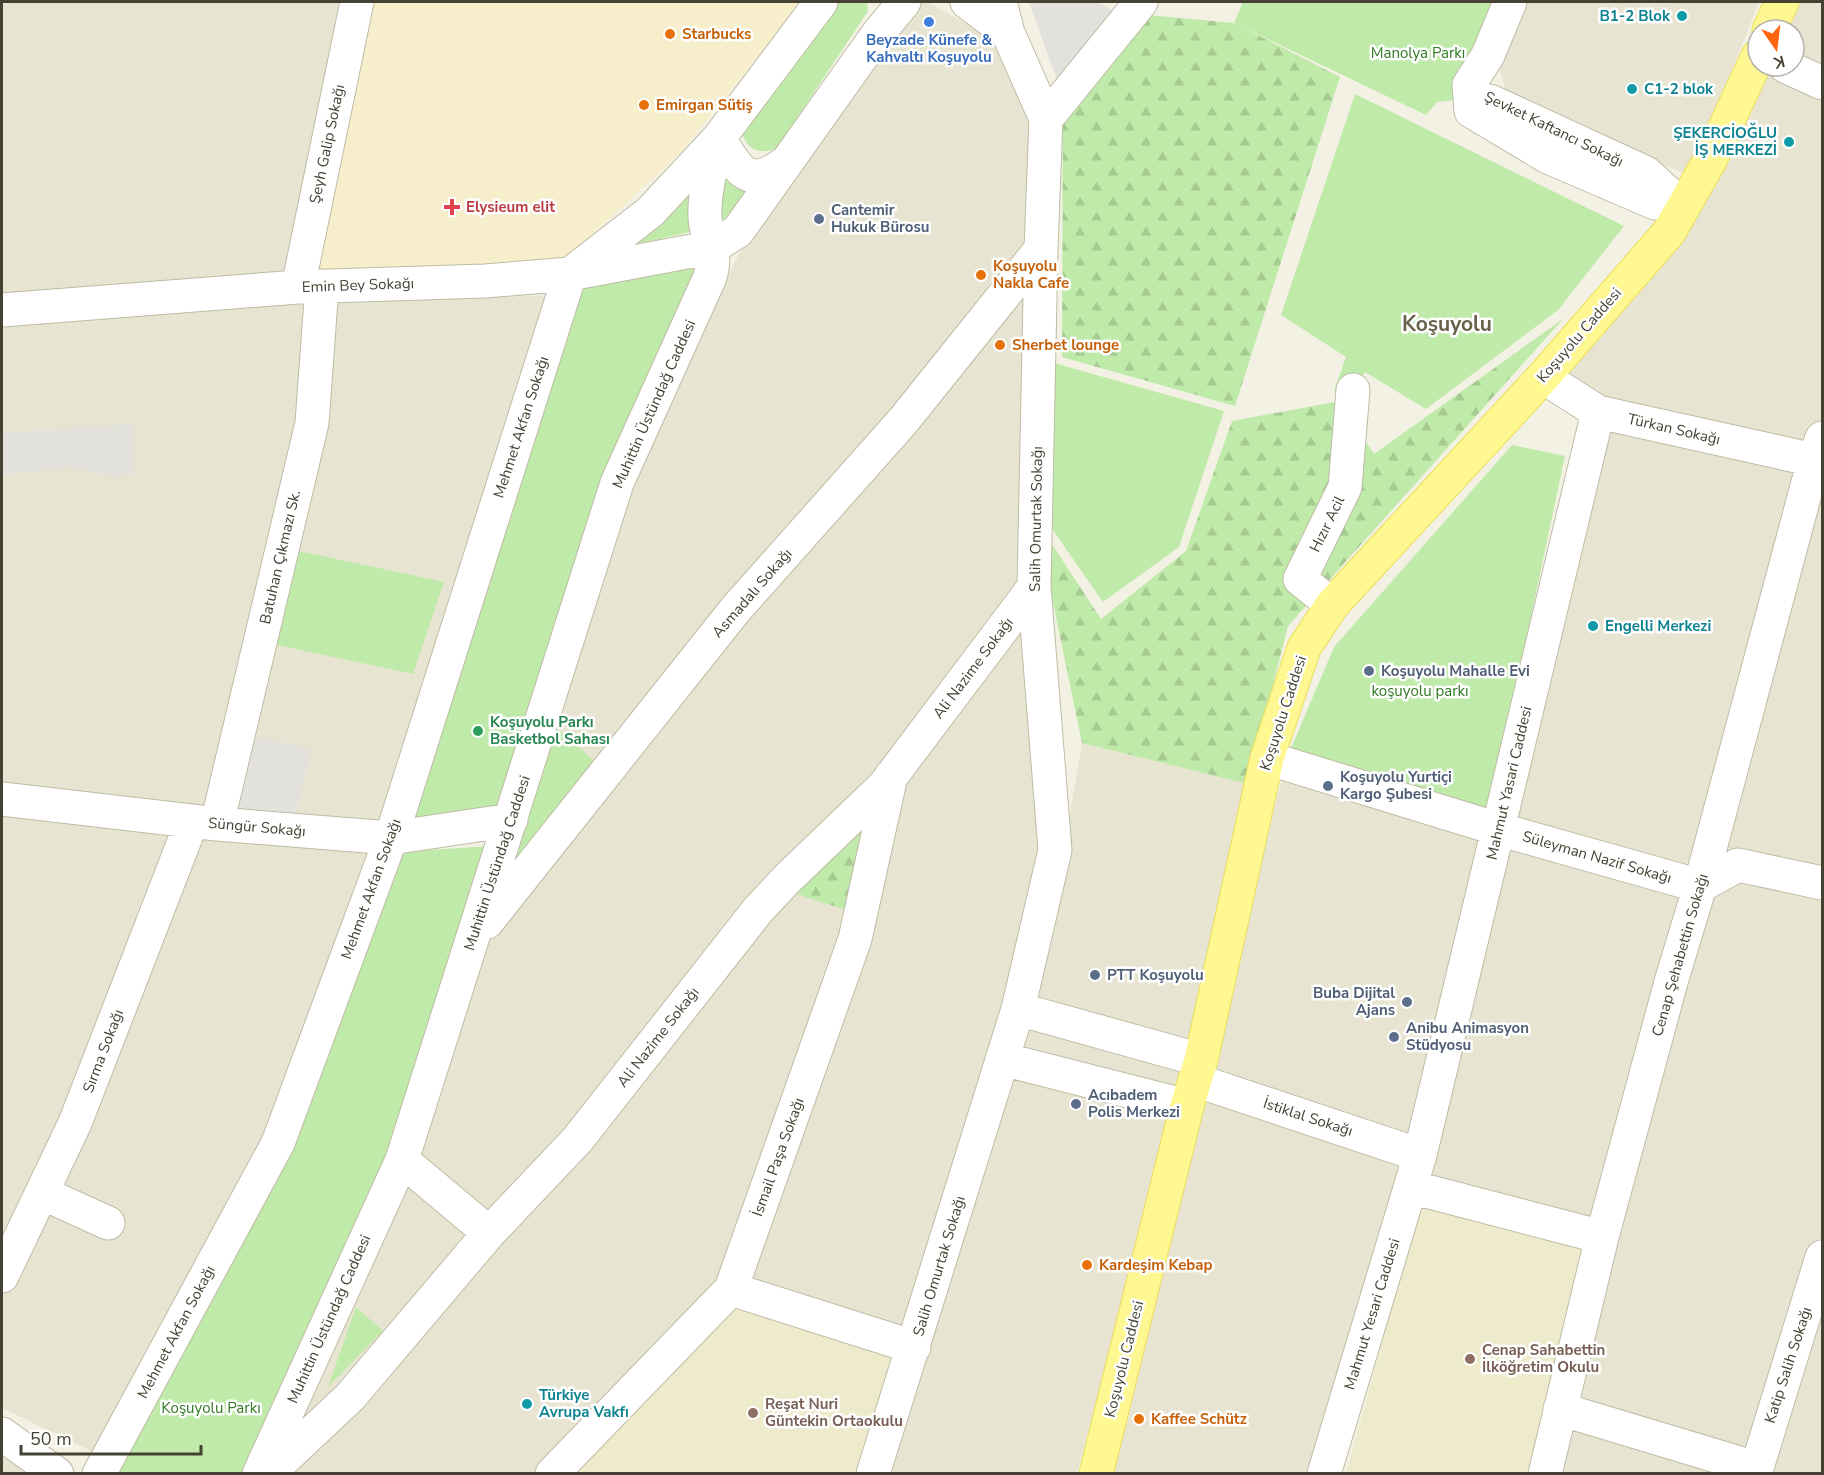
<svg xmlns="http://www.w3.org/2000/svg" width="1824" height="1475" font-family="'Nunito Sans',sans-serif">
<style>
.residential{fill:#e7e5d1}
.commercial{fill:#f7eecc}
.education{fill:#edebcc}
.green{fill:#bfeaa9}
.forest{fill:url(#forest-firs)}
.parking{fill:#e3e1dc}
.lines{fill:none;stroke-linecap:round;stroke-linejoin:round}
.minor-casing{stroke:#bfbba5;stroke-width:35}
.major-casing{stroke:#eade5a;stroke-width:35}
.minor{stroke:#fff;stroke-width:33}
.major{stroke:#fff790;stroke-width:33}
.culture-dot{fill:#0f9aa8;stroke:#fff;stroke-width:2}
.shop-dot{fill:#3f7fe0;stroke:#fff;stroke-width:2}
.food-dot{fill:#e8710a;stroke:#fff;stroke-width:2}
.health-dot{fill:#e0444e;stroke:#fff;stroke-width:2}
.service-dot{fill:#5c6f8a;stroke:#fff;stroke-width:2}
.leisure-dot{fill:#2e9e5b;stroke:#fff;stroke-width:2}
.education-dot{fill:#8d6e63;stroke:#fff;stroke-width:2}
.labels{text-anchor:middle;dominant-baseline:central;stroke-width:5;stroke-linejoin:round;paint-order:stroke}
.culture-label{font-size:15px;font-weight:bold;fill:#0d838f;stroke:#fff;text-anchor:start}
.food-label{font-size:15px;font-weight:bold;fill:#c56008;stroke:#fff;text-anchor:start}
.shop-label{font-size:15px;font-weight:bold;fill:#366cbe;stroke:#fff}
.park-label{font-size:15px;fill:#317923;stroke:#fff}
.street-label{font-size:15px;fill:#454233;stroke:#fff}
.health-label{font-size:15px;font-weight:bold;fill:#be3a42;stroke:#fff;text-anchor:start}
.service-label{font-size:15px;font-weight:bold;fill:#4e5e75;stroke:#fff;text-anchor:start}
.leisure-label{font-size:15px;font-weight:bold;fill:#27864d;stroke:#fff;text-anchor:start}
.education-label{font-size:15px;font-weight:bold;fill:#785e54;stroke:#fff;text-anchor:start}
.district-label{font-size:21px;font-weight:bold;fill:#68624a;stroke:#fff}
</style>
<defs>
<pattern id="forest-firs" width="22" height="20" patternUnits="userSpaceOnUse" patternTransform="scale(1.5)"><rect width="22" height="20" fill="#bfeaa9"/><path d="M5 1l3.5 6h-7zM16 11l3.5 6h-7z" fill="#a6ca92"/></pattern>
</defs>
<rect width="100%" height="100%" fill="#f3f1e3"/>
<path class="residential" d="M2 2H352L286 305 556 295 275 1143 102 1456 2 1408Z
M914 2H927L992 38 1033 123 1028 583 1064 849 1082 743 1248 784 1195 1037 1077 1473 250 1474 399 1148 617 489 738 256 793 172Z
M1525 2H1759L1690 176 1508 99 1497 61Z
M1787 2H1822V1473H1534L1421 1200 1603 419 1549 378 1691 210 1759 66H1794V30H1775Z
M1289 753 1490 809 1406 1158 1313 1473 1103 1474 1202 1076Z
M2 1457 46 1473H2Z"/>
<path class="commercial" d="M356 2H801L682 151 565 260 291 278Z"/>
<path class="education" d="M1421 1200 1592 1245 1534 1473 1346 1474Z
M733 1295 900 1353 859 1473 571 1474Z"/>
<path class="green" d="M832 2H867L868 11 777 148C757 157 744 147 740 126Z
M1243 2H1503L1455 100 1437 102 1426 115 1234 23Z
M1355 94 1624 226 1558 310 1426 409 1365 372 1348 398 1334 391 1346 357 1281 315Z
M700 168 698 230 625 247Z
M723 172 749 187 732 212 723 220H719Z
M704 261 504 813 410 819 568 290Z
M1054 363 1224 411 1179 547 1103 602 1048 523Z
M1512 445 1565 456 1490 809 1289 753 1334 647Z
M294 550 444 582 413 674 273 644Z
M548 720 600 766 496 897Z
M492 846 399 1148 250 1473 104 1474 281 1154 395 852Z
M356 1307 383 1331 328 1387Z"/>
<path class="forest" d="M1115 12 1234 23 1340 77 1235 406 1062 357 1063 97Z
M1563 319 1288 626 1248 784 1082 743 1036 520 1101 619 1186 551 1232 421 1340 401 1374 454Z
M870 807 849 911 787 891Z"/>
<path class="parking" d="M1029 2H1099L1115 12 1063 97Z
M133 424 135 474 113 477 72 467 2 475V433Z
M247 735 312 749 292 830 229 825Z"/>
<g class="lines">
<g class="minor-casing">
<path id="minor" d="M967 2 1008 33
M1785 66 1822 83
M1469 85 1471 111 1548 157 1655 203 1683 207
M1469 85 1488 55 1510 2
M1490 101 1646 173 1680 204
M1046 119 1141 2
M719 138C738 170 748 191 785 163
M574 271 650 212 719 138 821 2
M298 287 357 2
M2 310 298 287 485 281 570 274 713 247 738 231 877 35 904 2
M1543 377 1598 412 1814 460
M1332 605 1300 579 1345 487 1353 390
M1267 758 1498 829 1700 886 1738 865 1822 883
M2 799 217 824 391 838 511 820
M217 824 312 423 322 286
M487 922 735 610 903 421 1041 249
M1018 1009 1201 1060
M1002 1059 1187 1106
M1195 1080 1420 1155
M402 1160 489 1233
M1410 1188 1430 1192 1602 1237
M42 1193 108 1223
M2 1276 75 1123 192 821
M731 1289 914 1347
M1560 1409 1756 1468
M2 1434 57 1474
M99 1474 278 1143 391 838 570 274
M259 1474 402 1160 617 483 710 277C718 249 706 241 705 217 704 190 712 164 719 138
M268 1474 350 1397 489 1233 578 1139 758 910 788 878 884 786 1034 587
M552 1474 731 1289 855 939 891 776
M873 1474 1018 1009 1055 850 1034 587 1041 249 1046 119 1008 33 1000 2
M1324 1474 1420 1155 1598 412
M1545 1474 1602 1237 1671 982 1700 886 1814 460 1822 438
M1755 1474 1822 1257"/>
</g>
<g class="major-casing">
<path id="major" d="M1769 30 1782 2
M1096 1474 1187 1106 1201 1060 1267 758 1304 648 1332 605 1543 377 1669 232 1710 160 1758 56"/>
</g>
<use href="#minor" class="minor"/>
<use href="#major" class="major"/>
</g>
<g class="culture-dot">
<circle cx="1682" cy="16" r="6"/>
<circle cx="1632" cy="89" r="6"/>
<circle cx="1789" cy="142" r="6"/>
<circle cx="1593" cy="626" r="6"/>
<circle cx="527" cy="1404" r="6"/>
</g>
<circle class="shop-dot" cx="929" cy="22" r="6"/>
<g class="food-dot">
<circle cx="670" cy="34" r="6"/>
<circle cx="644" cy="105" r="6"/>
<circle cx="981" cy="275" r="6"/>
<circle cx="1000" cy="345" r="6"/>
<circle cx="1087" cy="1265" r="6"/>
<circle cx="1139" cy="1419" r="6"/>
</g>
<path class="health-dot" d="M449 198h6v6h6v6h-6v6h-6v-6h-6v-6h6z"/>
<g class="service-dot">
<circle cx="819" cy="219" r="6"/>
<circle cx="1369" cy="671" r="6"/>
<circle cx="1328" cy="786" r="6"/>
<circle cx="1095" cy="975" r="6"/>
<circle cx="1407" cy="1002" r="6"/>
<circle cx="1394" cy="1037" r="6"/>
<circle cx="1076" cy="1104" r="6"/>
</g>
<circle class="leisure-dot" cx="478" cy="731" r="6"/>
<g class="education-dot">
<circle cx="1470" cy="1359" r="6"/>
<circle cx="753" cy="1413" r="6"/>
</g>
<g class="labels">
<g class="culture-label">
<text x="1670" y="16" text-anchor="end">B1-2 Blok</text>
<text x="1644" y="89">C1-2 blok</text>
<text x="1777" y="133" text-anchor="end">ŞEKERCİOĞLU<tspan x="1777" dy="17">İŞ MERKEZİ</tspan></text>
<text x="1605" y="626">Engelli Merkezi</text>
<text x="539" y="1395">Türkiye<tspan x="539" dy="17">Avrupa Vakfı</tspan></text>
</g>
<g class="food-label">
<text x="682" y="34">Starbucks</text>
<text x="656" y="105">Emirgan Sütiş</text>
<text x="993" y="266">Koşuyolu<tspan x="993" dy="17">Nakla Cafe</tspan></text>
<text x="1012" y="345">Sherbet lounge</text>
<text x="1099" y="1265">Kardeşim Kebap</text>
<text x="1151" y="1419">Kaffee Schütz</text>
</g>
<g class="shop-label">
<text x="929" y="40">Beyzade Künefe &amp;<tspan x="929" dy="17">Kahvaltı Koşuyolu</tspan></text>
</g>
<g class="park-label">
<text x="1418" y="53">Manolya Parkı</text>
<text x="1420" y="691">koşuyolu parkı</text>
<text x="211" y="1408">Koşuyolu Parkı</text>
</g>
<g class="street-label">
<text transform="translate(1554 129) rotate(26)">Şevket Kaftancı Sokağı</text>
<text transform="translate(327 144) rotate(-78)">Şeyh Galip Sokağı</text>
<text transform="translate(358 285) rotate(-2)">Emin Bey Sokağı</text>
<text transform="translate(1579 335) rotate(-49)">Koşuyolu Caddesi</text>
<text transform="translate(654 404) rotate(-66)">Muhittin Üstündağ Caddesi</text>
<text transform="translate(521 427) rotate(-72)">Mehmet Akfan Sokağı</text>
<text transform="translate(1674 429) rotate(13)">Türkan Sokağı</text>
<text transform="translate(1036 519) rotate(-89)">Salih Omurtak Sokağı</text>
<text transform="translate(1327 524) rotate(-64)">Hızır Acil</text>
<text transform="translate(280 557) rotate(-77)">Batuhan Çıkmazı Sk.</text>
<text transform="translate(752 593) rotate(-49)">Asmadalı Sokağı</text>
<text transform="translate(973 668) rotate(-53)">Ali Nazime Sokağı</text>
<text transform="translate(1283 713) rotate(-72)">Koşuyolu Caddesi</text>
<text transform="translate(1509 783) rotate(-77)">Mahmut Yasari Caddesi</text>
<text transform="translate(257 827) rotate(5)">Süngür Sokağı</text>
<text transform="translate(1597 857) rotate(16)">Süleyman Nazif Sokağı</text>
<text transform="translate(497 863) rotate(-72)">Muhittin Üstündağ Caddesi</text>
<text transform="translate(371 889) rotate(-70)">Mehmet Akfan Sokağı</text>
<text transform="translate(1680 955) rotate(-74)">Cenap Şehabettin Sokağı</text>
<text transform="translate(658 1037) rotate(-52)">Ali Nazime Sokağı</text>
<text transform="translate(103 1051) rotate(-69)">Sırma Sokağı</text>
<text transform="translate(1308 1117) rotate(18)">İstiklal Sokağı</text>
<text transform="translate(778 1157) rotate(-70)">İsmail Paşa Sokağı</text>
<text transform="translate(939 1266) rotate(-73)">Salih Omurtak Sokağı</text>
<text transform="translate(1372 1314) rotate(-73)">Mahmut Yesari Caddesi</text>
<text transform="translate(329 1319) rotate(-66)">Muhittin Üstündağ Caddesi</text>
<text transform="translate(176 1332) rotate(-62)">Mehmet Akfan Sokağı</text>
<text transform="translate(1124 1359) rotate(-76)">Koşuyolu Caddesi</text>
<text transform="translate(1788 1365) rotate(-72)">Katip Salih Sokağı</text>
</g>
<g class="health-label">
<text x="466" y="207">Elysieum elit</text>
</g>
<g class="service-label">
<text x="831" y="210">Cantemir<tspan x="831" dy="17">Hukuk Bürosu</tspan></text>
<text x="1381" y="671">Koşuyolu Mahalle Evi</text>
<text x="1340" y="777">Koşuyolu Yurtiçi<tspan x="1340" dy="17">Kargo Şubesi</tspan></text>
<text x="1107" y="975">PTT Koşuyolu</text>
<text x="1395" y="993" text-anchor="end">Buba Dijital<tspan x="1395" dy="17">Ajans</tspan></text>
<text x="1406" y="1028">Anibu Animasyon<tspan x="1406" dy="17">Stüdyosu</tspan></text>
<text x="1088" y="1095">Acıbadem<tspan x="1088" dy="17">Polis Merkezi</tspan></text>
</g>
<g class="leisure-label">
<text x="490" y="722">Koşuyolu Parkı<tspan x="490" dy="17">Basketbol Sahası</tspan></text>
</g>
<g class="education-label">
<text x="1482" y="1350">Cenap Sahabettin<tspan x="1482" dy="17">İlköğretim Okulu</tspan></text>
<text x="765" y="1404">Reşat Nuri<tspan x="765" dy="17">Güntekin Ortaokulu</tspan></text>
</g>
<g class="district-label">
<text x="1447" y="324">Koşuyolu</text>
</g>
</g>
<rect width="1824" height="1475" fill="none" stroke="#454233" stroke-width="6"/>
<g transform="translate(1776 48) rotate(166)"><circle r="28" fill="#ffffff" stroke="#b5b3ad" stroke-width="1.5"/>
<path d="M0-4.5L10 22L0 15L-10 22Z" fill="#ff660e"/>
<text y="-9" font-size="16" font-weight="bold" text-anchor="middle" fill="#454233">K</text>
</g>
<path d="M21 1445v9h180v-9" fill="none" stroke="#454233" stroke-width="3"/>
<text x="30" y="1445" font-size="18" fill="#454233" stroke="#ffffff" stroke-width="4.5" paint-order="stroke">50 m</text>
</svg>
